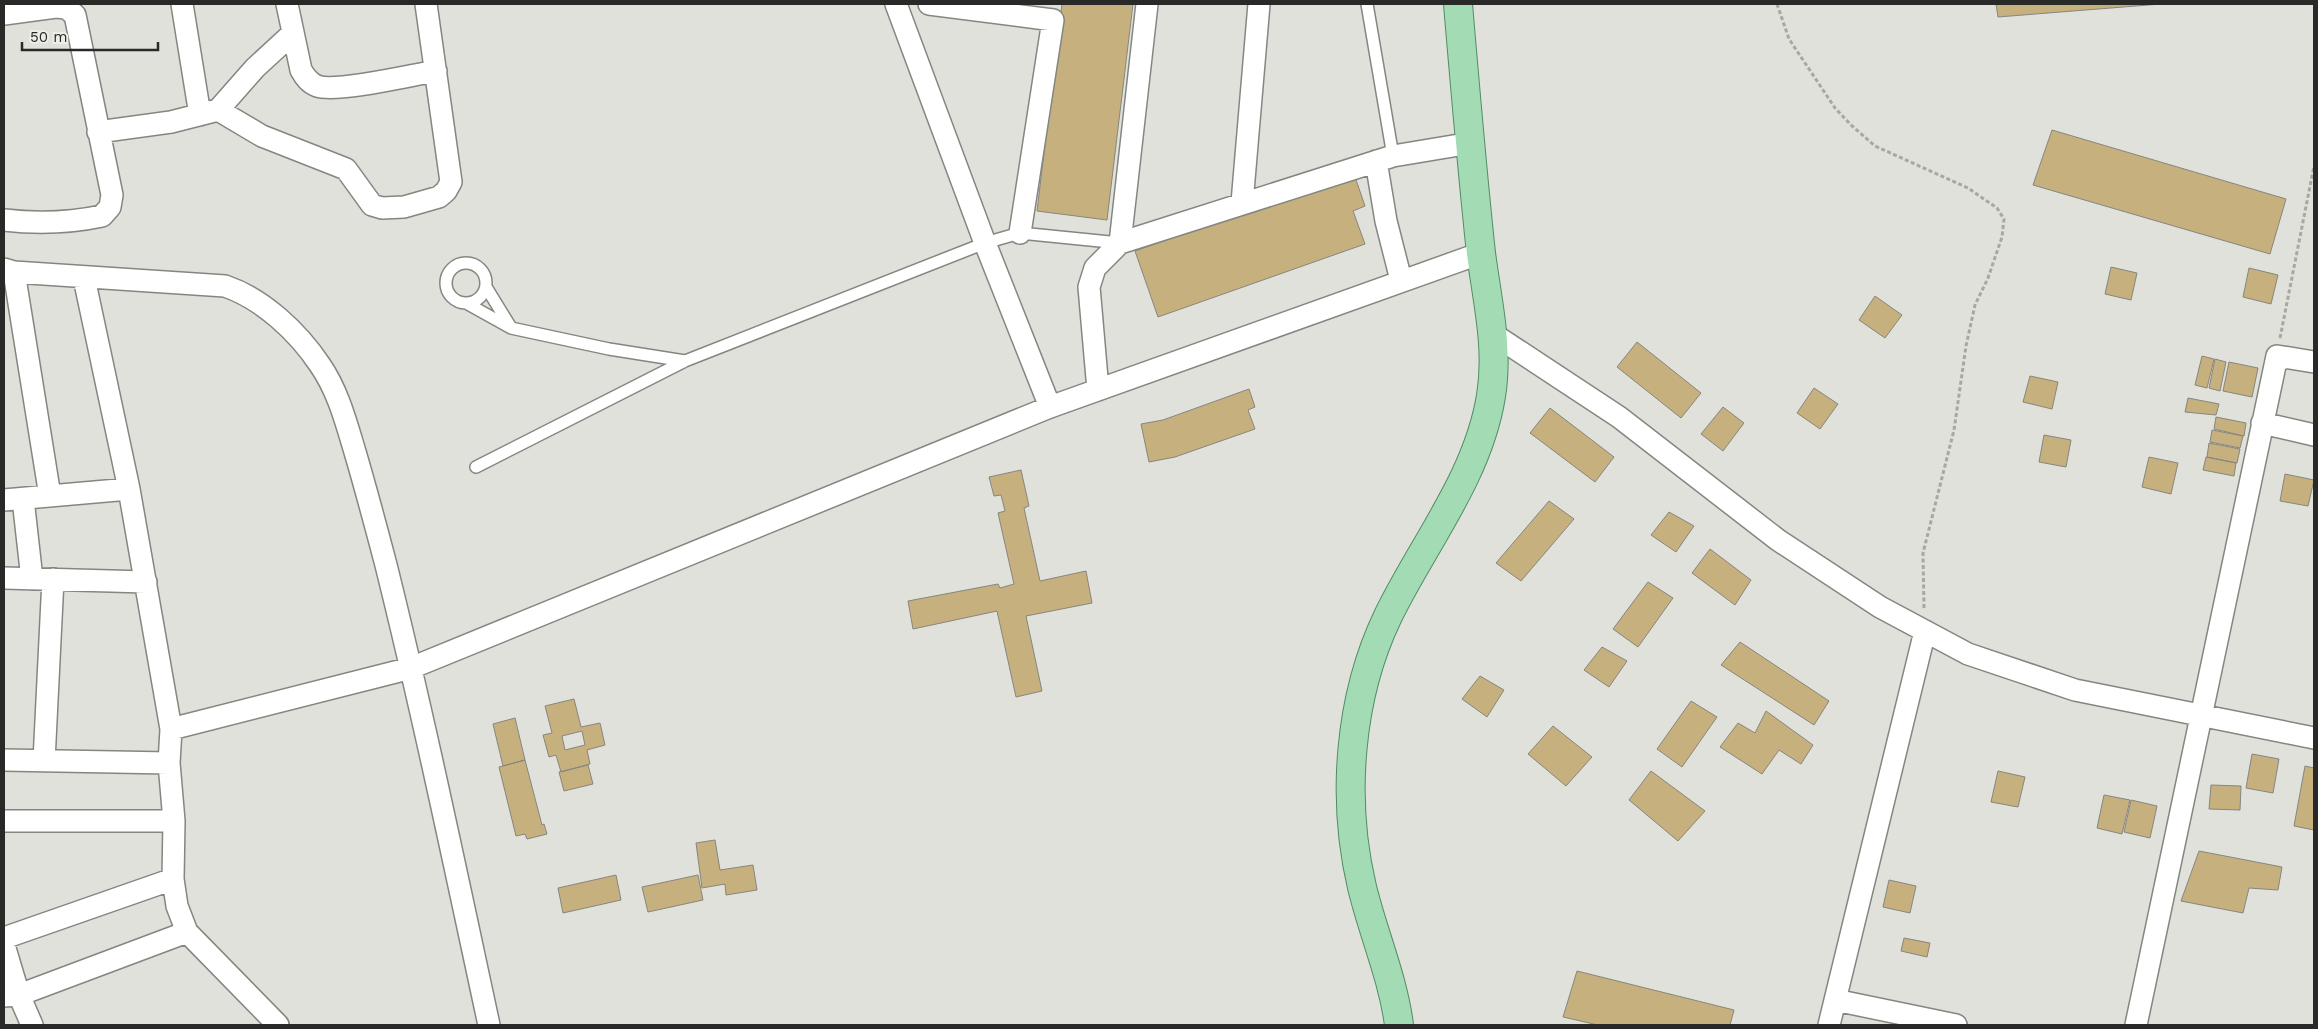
<svg xmlns="http://www.w3.org/2000/svg" width="2318" height="1029" font-family="'Work Sans',sans-serif">
<style>
.building{fill:#c6b17e;stroke:#87857f;fill-rule:evenodd}
.lines{fill:none;stroke-linecap:round;stroke-linejoin:round}
.service-casing{stroke:#848680;stroke-width:14}
.minor-casing{stroke:#848680;stroke-width:24}
.primary-casing{stroke:#508d63;stroke-width:30}
.path{stroke:#a7a8a3;stroke-width:3;stroke-dasharray:4 2.5;stroke-linecap:butt}
.service{stroke:#fff;stroke-width:11}
.minor{stroke:#fff;stroke-width:21}
.primary{stroke:#a3dbb5;stroke-width:28}
</style>
<rect width="100%" height="100%" fill="#dfe1da"/>
<path class="building" d="M1062 4H1133L1107 220 1037 211Z
M1996 4H2161L1998 17Z
M2052 130 2286 199 2270 254 2033 185Z
M1354 174 1365 206 1353 211 1365 244 1158 317 1135 251Z
M2111 267 2137 273 2131 300 2105 294Z
M2249 268 2278 275 2271 304 2243 297Z
M1875 296 1902 315 1885 338 1859 320Z
M1637 342 1701 393 1681 418 1617 367Z
M2202 356 2214 359 2207 388 2195 385Z
M2215 359 2226 362 2220 391 2209 388Z
M2229 362 2258 368 2252 397 2223 391Z
M2030 376 2058 382 2052 409 2023 402Z
M1814 388 1838 404 1820 429 1797 413Z
M1249 389 1255 407 1248 410 1255 429 1175 457 1149 462 1141 424 1163 420Z
M2188 398 2219 404 2216 415 2185 412Z
M1723 407 1744 423 1723 451 1701 434Z
M1550 408 1614 457 1595 482 1530 433Z
M2216 417 2246 423 2244 436 2214 429Z
M2212 430 2243 436 2240 448 2210 442Z
M2044 435 2071 440 2066 467 2039 462Z
M2209 443 2240 449 2237 463 2207 457Z
M2149 457 2178 463 2171 494 2142 487Z
M2206 457 2236 463 2234 476 2203 470Z
M1021 470 1029 506 1024 508 1040 581 1086 571 1092 603 1026 616 1042 691 1016 697 997 611 913 629 908 601 998 584 1000 588 1014 584 998 513 1005 511 1001 495 994 496 989 477Z
M2285 474 2314 480 2308 506 2280 501Z
M1549 501 1574 519 1521 581 1496 563Z
M1669 512 1694 526 1676 552 1651 535Z
M1710 549 1751 580 1735 605 1692 573Z
M1648 582 1673 598 1638 647 1613 629Z
M1740 642 1829 701 1814 725 1721 665Z
M1602 647 1627 661 1609 687 1584 670Z
M1480 676 1504 690 1487 717 1462 699Z
M574 699 581 727 600 723 605 745 587 750 590 764 561 772 556 755 549 757 543 735 552 733 545 706ZM582 731 585 745 565 750 562 736Z
M1691 701 1717 717 1682 767 1657 749Z
M1766 711 1813 745 1801 764 1779 750 1762 774 1720 747 1738 723 1755 733Z
M515 718 525 760 503 766 493 724Z
M1553 726 1592 757 1566 786 1528 754Z
M2252 754 2279 759 2273 793 2246 788Z
M525 760 542 825 544 824 547 834 527 839 525 834 516 836 499 767Z
M588 765 593 784 564 791 559 772Z
M2305 766 2314 768V830L2294 826Z
M1651 771 1705 811 1678 841 1629 800Z
M1998 771 2025 777 2018 807 1991 802Z
M2211 785 2241 786 2240 810 2209 809Z
M2104 795 2130 800 2122 834 2097 828Z
M2131 800 2157 806 2150 838 2124 832Z
M715 840 720 870 753 865 757 890 726 895 725 884 702 888 696 843Z
M2199 851 2282 867 2278 890 2249 888 2243 913 2181 901Z
M616 875 621 900 563 913 558 888Z
M698 875 703 900 648 912 642 887Z
M1889 880 1916 886 1910 913 1883 907Z
M1904 938 1930 943 1927 957 1901 951Z
M1577 971 1734 1010 1730 1025H1598L1563 1017Z"/>
<g class="lines">
<g class="service-casing">
<path id="service" d="M1367 4 1393 156
M446 283a20 20 0 1 1 40 0a20 20 0 1 1-40 0Z
M486 287 510 326
M466 303 511 328 609 349 685 361
M476 467 685 361 985 243 1020 233 1120 243"/>
</g>
<g class="minor-casing">
<path id="minor" d="M182 4 200 115
M287 4 301 70C305 77 309 83 317 86 337 93 411 75 436 71
M896 4 985 243 1050 407
M929 4 1053 20 1020 233
M4 14 56 7 66 8 75 15 112 195 110 207 102 216C69 223 38 224 4 220
M218 110 262 136 346 169 372 205 382 208 404 207 439 197 446 191 451 182 426 4
M98 132 171 122 218 110 255 68 293 33
M1376 161 1386 221 1401 280
M1242 203 1259 4
M1120 243 1147 4
M4 269 14 272 225 286C263 299 298 332 320 365 338 391 346 422 355 452 366 489 376 527 386 565 424 718 456 872 489 1025
M14 272 50 496
M84 278 129 489 171 729 169 763 174 821 173 879 177 906 187 932 278 1025
M1493 334 1619 417 1778 540 1880 607 1968 654 2075 690 2314 738
M1098 390 1089 287 1095 268 1120 243 1393 156 1471 143
M2262 423 2314 435
M23 499 32 579
M4 500 129 489
M4 578 146 582
M171 729 411 668 1050 407 1481 253
M4 760 169 763
M44 761 53 579
M4 821H174
M4 938 173 879
M4 945 19 995 32 1025
M4 996 19 995 187 932
M1835 1000 1956 1025
M1829 1025 1925 631
M2136 1025 2277 356 2314 362"/>
</g>
<g class="primary-casing">
<path id="primary" d="M1399 1025C1393 978 1373 933 1362 887 1341 799 1349 697 1388 616 1423 544 1478 477 1491 396 1499 348 1487 300 1481 253 1472 170 1465 87 1458 4"/>
</g>
<path class="path" d="M1777 4 1789 39 1835 108 1851 125 1875 146 1968 188 1997 208 2004 219 2002 237 1988 278 1975 305 1966 346 1954 430 1923 553 1924 609
M2280 338 2314 166"/>
<use href="#service" class="service"/>
<use href="#minor" class="minor"/>
<use href="#primary" class="primary"/>
</g>
<rect width="2318" height="1029" fill="none" stroke="#292927" stroke-width="10"/>
<path d="M22 42v8h136v-8" fill="none" stroke="#292927" stroke-width="2.5"/>
<text x="30" y="42" font-size="15" fill="#292927" stroke="#eceee7" stroke-width="4" paint-order="stroke">50 m</text>
</svg>
